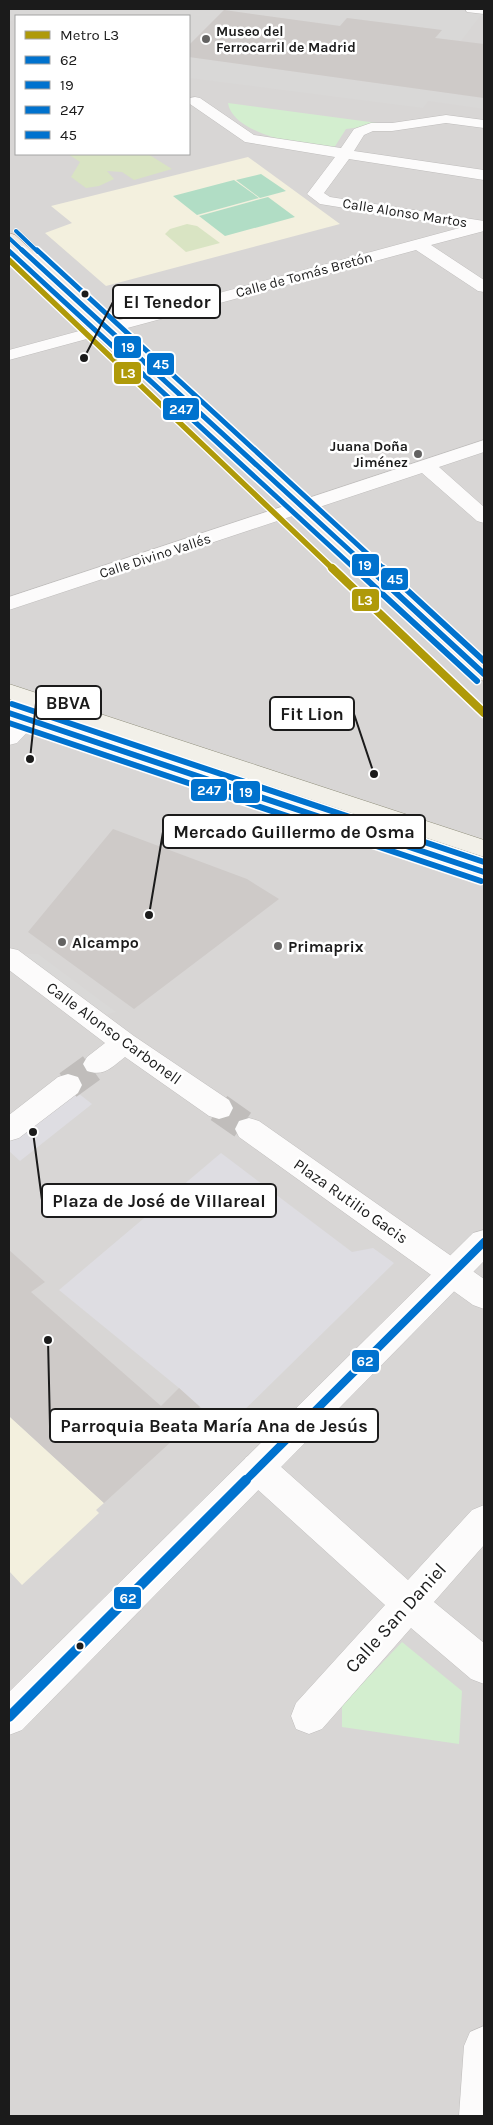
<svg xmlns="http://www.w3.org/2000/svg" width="493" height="2125" font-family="Karla,sans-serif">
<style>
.residential{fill:#d8d6d5;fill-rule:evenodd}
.education{fill:#f3f0de}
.grass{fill:#d9e4c3}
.park{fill:#d3eecf}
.pitch{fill:#b1ddc5}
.parking{fill:#d9d8d7}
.plaza{fill:#dedde2}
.building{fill:#cecac8}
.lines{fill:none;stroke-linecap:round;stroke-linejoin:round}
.minor-tunnel{stroke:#c0bdbb;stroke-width:29;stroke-dasharray:29 15;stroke-linecap:butt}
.minor-casing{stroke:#bfbdbc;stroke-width:1}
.tertiary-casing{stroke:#bfbdbc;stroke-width:1}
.secondary-casing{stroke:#91907d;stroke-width:1}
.primary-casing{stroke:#9d9182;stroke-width:1}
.minor{fill:#fcfbfb;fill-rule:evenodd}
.tertiary{fill:#fcfbfb;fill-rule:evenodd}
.secondary{fill:#f2f0e9;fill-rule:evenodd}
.primary{fill:#efe9e3;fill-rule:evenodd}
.bus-1-far1-casing{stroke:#fff;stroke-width:12}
.bus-1-casing{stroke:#fff;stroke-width:14}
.bus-2-far2-casing{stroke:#fff;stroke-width:5.5}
.bus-2-far1-casing{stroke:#fff;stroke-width:8}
.bus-2-casing{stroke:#fff;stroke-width:9}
.bus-3-far1-casing{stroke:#fff;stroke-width:8}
.bus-3-casing{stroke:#fff;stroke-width:9}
.bus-4-far2-casing{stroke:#fff;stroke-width:5.5}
.bus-4-far1-casing{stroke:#fff;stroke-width:8}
.bus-4-casing{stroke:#fff;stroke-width:9}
.bus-1-far1{stroke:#0072ce;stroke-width:8}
.bus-1{stroke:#0072ce;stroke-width:10}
.bus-2-far2{stroke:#0072ce;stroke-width:4}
.bus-2-far1{stroke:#0072ce;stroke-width:5}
.bus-2{stroke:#0072ce;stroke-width:6}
.bus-3-far1{stroke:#0072ce;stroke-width:5}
.bus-3{stroke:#0072ce;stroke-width:6}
.bus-4-far2{stroke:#0072ce;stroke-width:4}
.bus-4-far1{stroke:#0072ce;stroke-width:5}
.bus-4{stroke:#0072ce;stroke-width:6}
.metro-1-far1-casing{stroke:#fff;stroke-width:8}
.metro-1-casing{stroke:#fff;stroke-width:11}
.metro-1-far1{stroke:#af9a09;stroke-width:5.5}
.metro-1{stroke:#af9a09;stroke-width:8}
.poi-dot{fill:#636261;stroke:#fff;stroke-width:2}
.bus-dot{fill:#1b1b1b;stroke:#fff;stroke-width:2}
.labels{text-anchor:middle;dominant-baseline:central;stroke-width:5;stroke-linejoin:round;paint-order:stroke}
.far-poi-label{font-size:14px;font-weight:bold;fill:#1b1b1b;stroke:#fff;text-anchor:start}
.far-street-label{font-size:14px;fill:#1b1b1b;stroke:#fff}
.poi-label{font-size:16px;font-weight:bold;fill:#1b1b1b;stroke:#fff;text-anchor:start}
.street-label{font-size:16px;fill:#1b1b1b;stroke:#fff}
.near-street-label{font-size:19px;fill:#1b1b1b;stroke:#fff}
.leader{fill:none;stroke:#1b1b1b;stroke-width:2}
.callout-dot{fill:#1b1b1b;stroke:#fff;stroke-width:2}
.callout{fill:#fff;stroke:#1b1b1b;stroke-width:2}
.callout-label{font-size:18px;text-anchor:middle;font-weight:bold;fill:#1b1b1b}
.line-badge{stroke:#fff;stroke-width:2}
.badge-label{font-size:14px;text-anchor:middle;font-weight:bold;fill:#fff}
</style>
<rect width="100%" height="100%" fill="#e9e6e3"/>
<path class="residential" d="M9 9H484V2116H9ZM16 16H189V154H16Z"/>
<path class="education" d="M248 157 340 224 106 286 45 233 72 223 51 206Z
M9 1416 104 1503 96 1510 99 1513 22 1585 9 1571Z"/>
<path class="grass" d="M68 154H148L172 169 134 180 122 172 107 171 114 179 99 186 86 188 71 177 80 162Z
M187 224 197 226 220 243 186 252 165 234 170 229Z"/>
<path class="park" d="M228 103 385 124 346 129 332 151C304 145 233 135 228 103Z
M402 1642 462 1691 459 1744 342 1727V1705Z"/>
<path class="pitch" d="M261 174 286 191 260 198 236 180Z
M234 180 259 198 197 215 173 196Z
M268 197 295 217 225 236 199 216Z"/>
<path class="parking" d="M9 9H464L484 11V17L480 16 461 41 436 38 441 30 347 18 340 26 224 10 189 45V16L161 14H33L16 16V19L9 22Z
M189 57 484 98V109L428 101 423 108 189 78Z
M9 954H38L116 1012 96 1017Z"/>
<path class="plaza" d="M60 1079 92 1104 20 1161 9 1151V1118Z
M221 1153 352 1252 373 1248 394 1263 225 1429 179 1388 59 1290Z"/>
<path class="building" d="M224 10 340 26 347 18 442 30 435 38 484 44V98L189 57V45Z
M113 829 247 879 279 899 134 1009 28 932Z
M9 1250 45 1282 31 1292 161 1406 179 1388 200 1407 180 1426 184 1430 104 1503 9 1416Z"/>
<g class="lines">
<path class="minor-tunnel" d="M68 1085 97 1064
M219 1108 249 1129"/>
<g class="minor-casing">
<path id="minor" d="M465 9H484V14L467 12Z
M195 97 200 98 254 135 341 148 354 129 371 123H392L446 115 484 120V128L446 123 392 131H373L364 135 354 151 484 170V180L349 159 324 193 330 197 484 221V231L431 245 484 280V292L478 291 416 250 9 360V350L463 227 320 204 307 194 335 157 245 142 190 104V98Z
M484 440V452L439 467 484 507V523L477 521 422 473 9 610V597Z
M43 695 51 697 54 702 51 707 17 743 9 745V724L35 697Z
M9 948 18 950 134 1036 229 1100 233 1108 229 1116 219 1119 209 1116 125 1057C112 1067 104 1077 87 1071L83 1064 87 1057 105 1043 9 970Z
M68 1074 78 1077 82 1085 78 1093 19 1138 9 1141V1115L58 1077Z
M249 1118 259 1121 484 1279V1309L473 1305 239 1137 235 1129 239 1121Z
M258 1453 270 1457 408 1580 472 1510 484 1505V1545L434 1602 484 1643V1684L471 1679 411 1628 322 1729 309 1734 296 1729 291 1716 296 1703 385 1605 246 1479 241 1468 246 1457Z
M484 2026V2116H459L464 2046 470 2032Z"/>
</g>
<g class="tertiary-casing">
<path id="tertiary" d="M484 1230V1261L22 1730 9 1735V1692L473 1233Z"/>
</g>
<g class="secondary-casing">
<path id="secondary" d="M9 684 484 840V857L9 699Z
M9 706 484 863V881L9 721Z"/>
</g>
<g class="primary-casing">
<path id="primary" d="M9 233 15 235 484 662V681L476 679 9 247Z"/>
</g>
<use href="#minor" class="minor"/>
<use href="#tertiary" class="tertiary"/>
<use href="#secondary" class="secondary"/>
<use href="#primary" class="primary"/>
<g class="bus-1-far1-casing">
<path id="bus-1-far1" d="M245 1481 484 1242"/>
</g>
<g class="bus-1-casing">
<path id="bus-1" d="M9 1717 246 1480"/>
</g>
<g class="bus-2-far2-casing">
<path id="bus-2-far2" d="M9 238 24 252"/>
</g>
<g class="bus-2-far1-casing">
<path id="bus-2-far1" d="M22 250 370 569"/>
</g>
<g class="bus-2-casing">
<path id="bus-2" d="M369 568 484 674
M9 713 484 872"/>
</g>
<g class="bus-3-far1-casing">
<path id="bus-3-far1" d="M9 251 355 569"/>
</g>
<g class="bus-3-casing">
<path id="bus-3" d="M354 568 477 681
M9 723 481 881"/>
</g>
<g class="bus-4-far2-casing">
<path id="bus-4-far2" d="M16 231 38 252"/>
</g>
<g class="bus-4-far1-casing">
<path id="bus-4-far1" d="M37 250 384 569"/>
</g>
<g class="bus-4-casing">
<path id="bus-4" d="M383 568 484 661
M12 704 484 862"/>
</g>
<use href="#bus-1-far1" class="bus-1-far1"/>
<use href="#bus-1" class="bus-1"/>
<use href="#bus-2-far2" class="bus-2-far2"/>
<use href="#bus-2-far1" class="bus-2-far1"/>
<use href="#bus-2" class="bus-2"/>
<use href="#bus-3-far1" class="bus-3-far1"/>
<use href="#bus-3" class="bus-3"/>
<use href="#bus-4-far2" class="bus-4-far2"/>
<use href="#bus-4-far1" class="bus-4-far1"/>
<use href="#bus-4" class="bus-4"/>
<g class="metro-1-far1-casing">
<path id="metro-1-far1" d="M9 260 333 569"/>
</g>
<g class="metro-1-casing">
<path id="metro-1" d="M332 568 484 713"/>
</g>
<use href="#metro-1-far1" class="metro-1-far1"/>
<use href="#metro-1" class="metro-1"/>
</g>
<g class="poi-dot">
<circle cx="206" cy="39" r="5"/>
<circle cx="418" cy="454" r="5"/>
<circle cx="62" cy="942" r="5"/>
<circle cx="278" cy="946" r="5"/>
</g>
<g class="bus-dot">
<circle cx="85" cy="294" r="4.5"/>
<circle cx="80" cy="1646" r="4.5"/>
</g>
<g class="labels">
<g class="far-poi-label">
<text x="216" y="31">Museo del<tspan x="216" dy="16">Ferrocarril de Madrid</tspan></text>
<text x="408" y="446" text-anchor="end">Juana Doña<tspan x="408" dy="16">Jiménez</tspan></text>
</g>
<g class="far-street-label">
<text transform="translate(405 213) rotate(9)">Calle Alonso Martos</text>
<text transform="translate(304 275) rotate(-15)">Calle de Tomás Bretón</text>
<text transform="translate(155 556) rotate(-18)">Calle Divino Vallés</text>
</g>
<g class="poi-label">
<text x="72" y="942">Alcampo</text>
<text x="288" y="946">Primaprix</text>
</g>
<g class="street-label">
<text transform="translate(114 1033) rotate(36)">Calle Alonso Carbonell</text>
<text transform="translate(351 1201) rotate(35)">Plaza Rutilio Gacis</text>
</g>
<g class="near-street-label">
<text transform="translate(396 1618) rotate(-48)">Calle San Daniel</text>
</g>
</g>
<path class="leader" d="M84 358L113 302M30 759L36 703M374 774L354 714M149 915L163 832M33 1132L42 1200M48 1340L50 1426"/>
<g class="callout-dot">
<circle cx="84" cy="358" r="5"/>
<circle cx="30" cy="759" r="5"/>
<circle cx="374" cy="774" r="5"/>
<circle cx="149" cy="915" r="5"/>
<circle cx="33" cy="1132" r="5"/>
<circle cx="48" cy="1340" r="5"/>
</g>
<g class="callout">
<rect x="113" y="285" width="107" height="33" rx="5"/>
<rect x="36" y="686" width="65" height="33" rx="5"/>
<rect x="270" y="697" width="84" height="33" rx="5"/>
<rect x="163" y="815" width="262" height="33" rx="5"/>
<rect x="42" y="1184" width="234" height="33" rx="5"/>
<rect x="50" y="1409" width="328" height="33" rx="5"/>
</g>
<g class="callout-label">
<text x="167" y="308">El Tenedor</text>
<text x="68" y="709">BBVA</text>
<text x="312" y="720">Fit Lion</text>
<text x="294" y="838">Mercado Guillermo de Osma</text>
<text x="159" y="1207">Plaza de José de Villareal</text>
<text x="214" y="1432">Parroquia Beata María Ana de Jesús</text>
</g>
<g class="line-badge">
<rect x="113" y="335" width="29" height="24" rx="5" fill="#0072ce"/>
<rect x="146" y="352" width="29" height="24" rx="5" fill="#0072ce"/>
<rect x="113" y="361" width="29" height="24" rx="5" fill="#af9a09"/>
<rect x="162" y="397" width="38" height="24" rx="5" fill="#0072ce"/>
<rect x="351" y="553" width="29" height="24" rx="5" fill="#0072ce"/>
<rect x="380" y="567" width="29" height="24" rx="5" fill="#0072ce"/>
<rect x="351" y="588" width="29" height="24" rx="5" fill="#af9a09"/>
<rect x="190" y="778" width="38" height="24" rx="5" fill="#0072ce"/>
<rect x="232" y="780" width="29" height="24" rx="5" fill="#0072ce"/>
<rect x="351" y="1349" width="29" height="24" rx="5" fill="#0072ce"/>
<rect x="113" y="1586" width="29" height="24" rx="5" fill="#0072ce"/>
</g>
<g class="badge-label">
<text x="128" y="352">19</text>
<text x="161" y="369">45</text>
<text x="128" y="378">L3</text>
<text x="181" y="414">247</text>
<text x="365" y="570">19</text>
<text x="395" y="584">45</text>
<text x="365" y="605">L3</text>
<text x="209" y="795">247</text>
<text x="246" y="797">19</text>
<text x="365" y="1366">62</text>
<text x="128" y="1603">62</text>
</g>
<rect width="493" height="2125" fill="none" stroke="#1b1b1b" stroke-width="20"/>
<rect x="15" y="15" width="175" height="140" fill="#ffffff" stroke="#a4a4a4"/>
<rect x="25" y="31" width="25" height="8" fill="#af9a09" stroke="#a4a4a4"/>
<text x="60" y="40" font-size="15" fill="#1b1b1b">Metro L3</text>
<rect x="25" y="56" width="25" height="8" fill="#0072ce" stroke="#a4a4a4"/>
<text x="60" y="65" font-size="15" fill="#1b1b1b">62</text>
<rect x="25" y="81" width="25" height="8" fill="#0072ce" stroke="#a4a4a4"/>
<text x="60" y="90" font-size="15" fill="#1b1b1b">19</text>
<rect x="25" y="106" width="25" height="8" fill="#0072ce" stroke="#a4a4a4"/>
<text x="60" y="115" font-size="15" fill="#1b1b1b">247</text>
<rect x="25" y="131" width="25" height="8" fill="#0072ce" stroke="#a4a4a4"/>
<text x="60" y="140" font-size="15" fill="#1b1b1b">45</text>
</svg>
